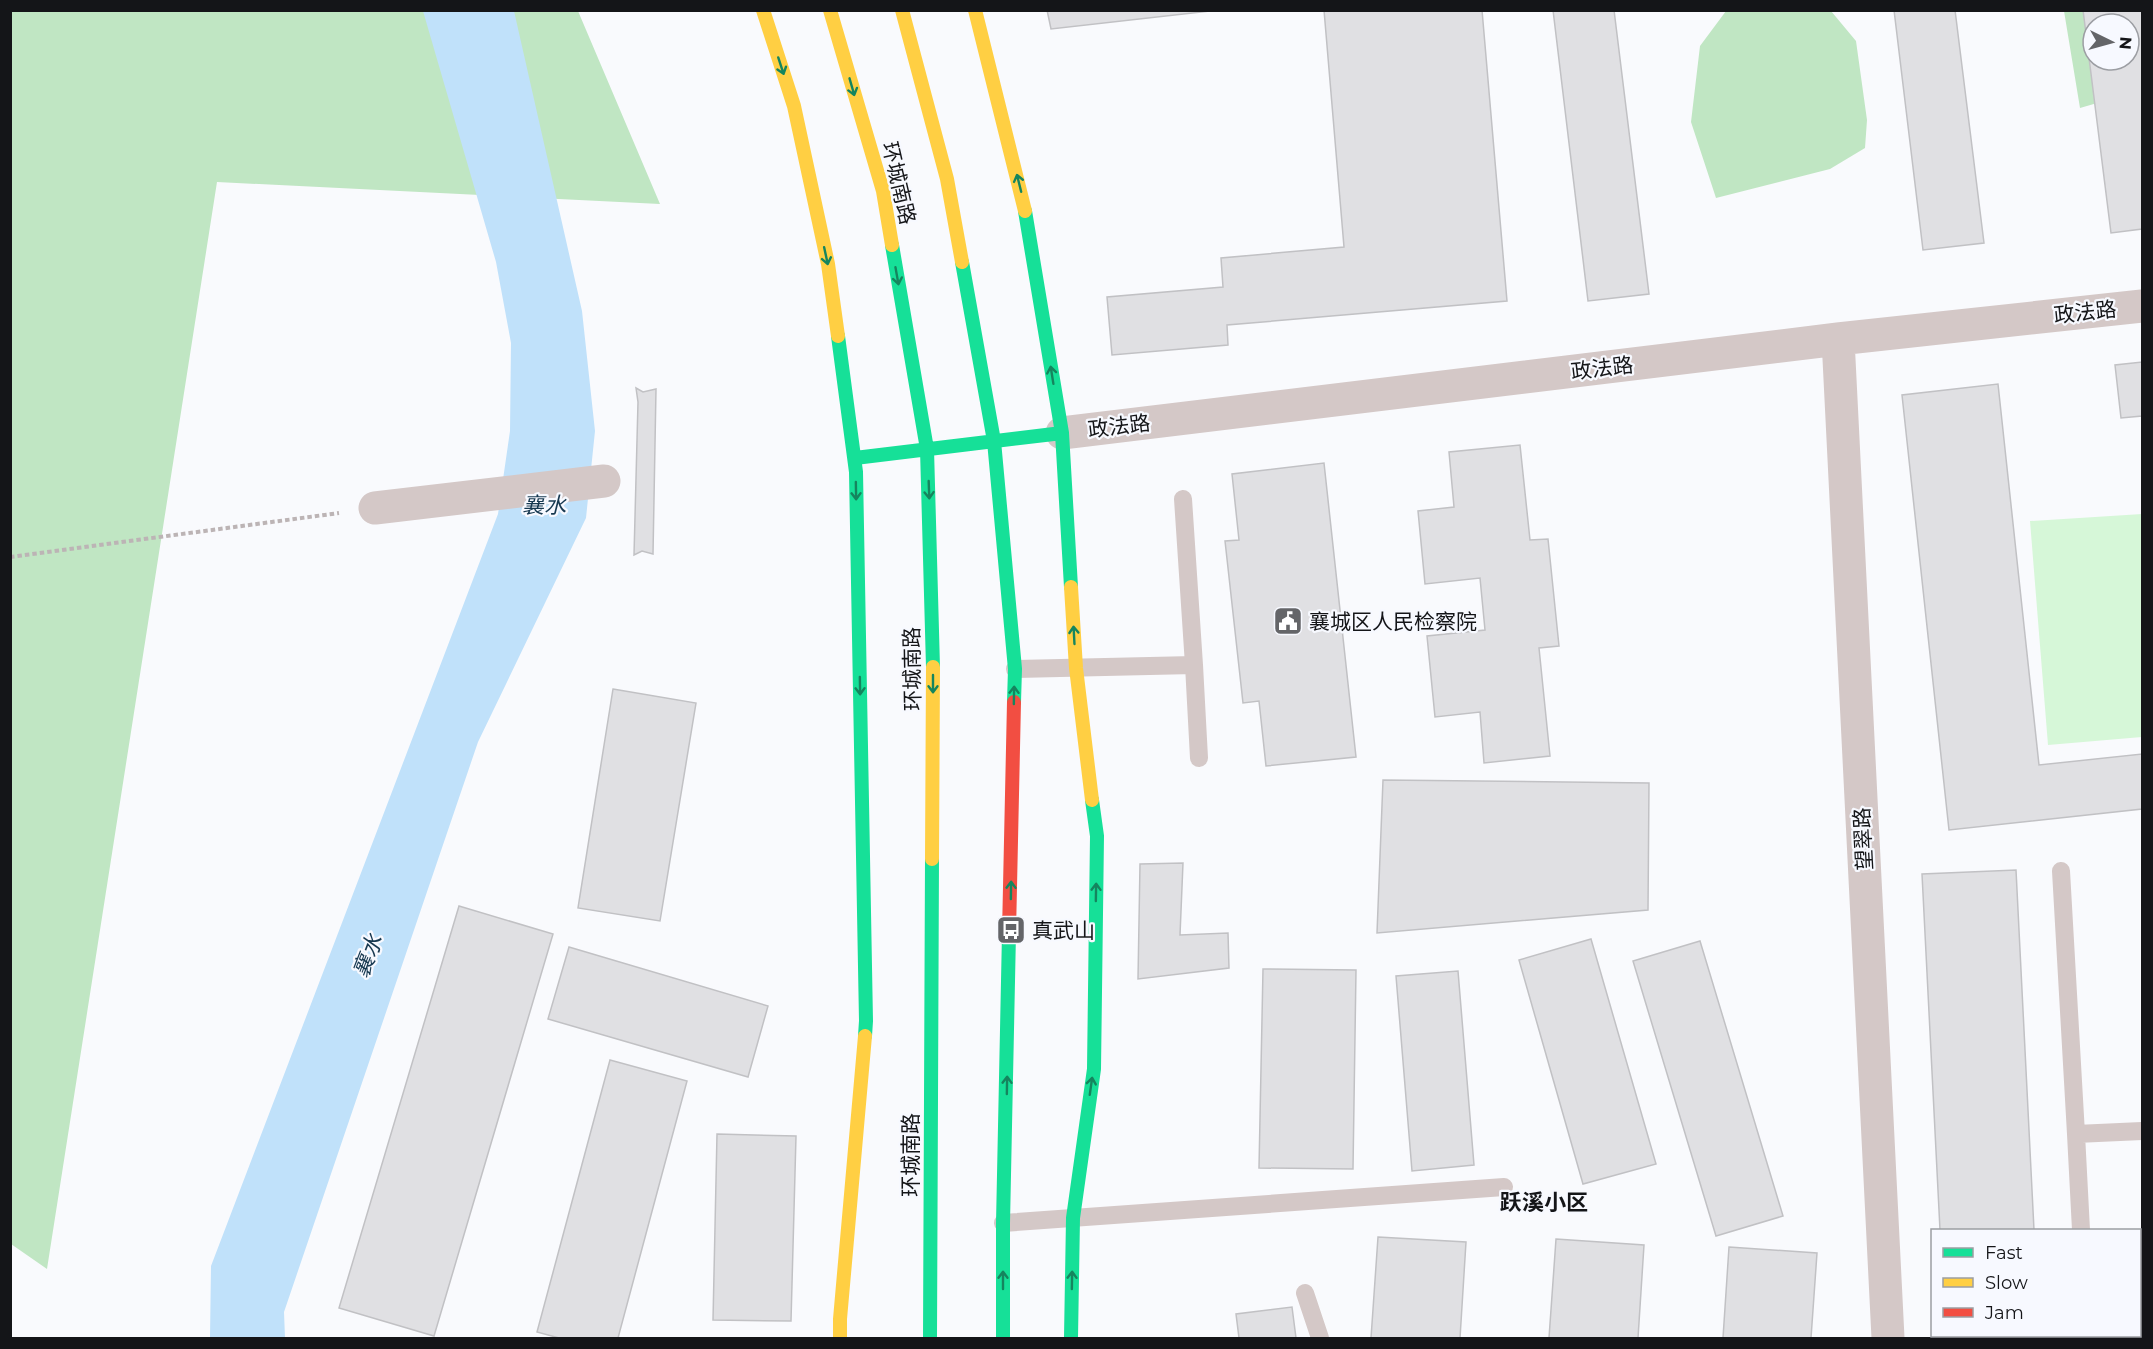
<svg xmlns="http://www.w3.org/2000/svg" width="2153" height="1349" font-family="Montserrat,'Noto Sans SC',sans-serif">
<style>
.green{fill:#d6f7d8}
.forest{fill:#c0e6c3;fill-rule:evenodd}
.water{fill:#c0e1fa}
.building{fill:#e0e0e3;stroke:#c1c1c4;stroke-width:1.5;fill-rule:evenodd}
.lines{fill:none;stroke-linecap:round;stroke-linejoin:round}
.path{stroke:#bcb4b5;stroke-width:4;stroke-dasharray:4.5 3;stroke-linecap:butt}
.lane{stroke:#d4c8c7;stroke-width:18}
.street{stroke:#d4c8c7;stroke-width:33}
.fast{stroke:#16e098;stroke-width:14}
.slow{stroke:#ffcf43;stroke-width:14}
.jam{stroke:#f24e42;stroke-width:14}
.oneway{stroke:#15855e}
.labels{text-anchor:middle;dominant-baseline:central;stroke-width:4.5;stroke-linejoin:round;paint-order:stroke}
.street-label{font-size:21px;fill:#141518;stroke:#f7f9ff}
.poi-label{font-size:21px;fill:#141518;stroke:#f7f9ff;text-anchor:start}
.water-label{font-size:22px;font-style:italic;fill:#163850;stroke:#f7f9ff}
.neighbourhood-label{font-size:22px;font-weight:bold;fill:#141518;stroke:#f7f9ff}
</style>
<rect width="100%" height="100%" fill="#f9fafd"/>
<path class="green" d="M2142 514V737L2048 745 2030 521Z"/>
<path class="forest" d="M11 11H578L660 204 217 182 47 1269 11 1244Z
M1726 11H1831L1856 41 1867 120 1865 148 1830 169 1716 198 1691 122 1700 46Z
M2064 11H2142V90L2080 108ZM2093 24H2129V60H2093Z"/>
<path class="water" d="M423 11H514L582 311 595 431 586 518 478 742 284 1312 285 1338H210L211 1266 498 514 510 431 511 343 496 262Z"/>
<path class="building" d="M1047 10H1219L1051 29Z
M1324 10H1482L1507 301 1227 325 1228 345 1112 355 1107 297 1223 287 1221 258 1344 247Z
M1553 10H1614L1649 294 1588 301Z
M1894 10H1955L1984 243 1923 250Z
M2083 10H2142V229L2111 233ZM2093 24H2129V60H2093Z
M2142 362V416L2121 418 2115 365Z
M1998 384 2039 765 2142 754V809L1949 830 1902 395Z
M636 388 643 392 656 389 653 554 642 551 634 555 638 402Z
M1520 445 1530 540 1548 539 1559 646 1539 648 1550 756 1484 763 1480 712 1435 717 1427 636 1485 630 1480 578 1425 584 1418 511 1454 507 1449 452Z
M1324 463 1356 757 1266 766 1259 701 1243 703 1225 541 1239 540 1232 474Z
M613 689 696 703 660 921 578 908Z
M1383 780 1649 783 1648 910 1377 933Z
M1183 863 1180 935 1228 933 1229 968 1138 979 1140 864Z
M2016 870 2034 1230H1940L1922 874Z
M459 906 553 934 434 1336 339 1308Z
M1591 939 1656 1164 1583 1184 1519 960Z
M1700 941 1783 1216 1716 1236 1633 961Z
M569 947 768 1006 748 1077 548 1019Z
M1263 969 1356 970 1353 1169 1259 1168Z
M1458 971 1474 1165 1412 1171 1396 976Z
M610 1060 687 1081 618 1338H559L537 1332Z
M717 1134 796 1136 791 1321 713 1320Z
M1378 1237 1466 1242 1460 1338H1371Z
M1556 1239 1644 1245 1638 1338H1549Z
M1729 1247 1817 1253 1811 1338H1723Z
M1292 1307 1296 1338H1239L1236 1314Z
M1945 1336H2039L2040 1338H1945Z"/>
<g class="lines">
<path class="path" d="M10 557 339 513"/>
<path class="lane" d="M1183 499 1194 665
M1015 669 1194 665 1199 758
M2061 871 2076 1134 2142 1131
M2076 1134 2081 1230
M1003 1223 1504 1187
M1305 1293 1320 1338
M2086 1336V1338"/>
<path class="street" d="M1838 339 1888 1338
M1062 433 1838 339 2142 306
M375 508 604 481"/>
<path class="fast" d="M1025 211 1062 433 1071 587
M892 245 927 449 933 667
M962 262 994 441 1015 669 1014 702
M838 336 856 472 866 1021 865 1036
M855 458 1062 433
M930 1338 932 859
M1003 1338V1223L1009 933
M1071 1338 1073 1218 1094 1069 1097 836 1092 800"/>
<path class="slow" d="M763 10 794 106 828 264 838 336
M830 10 883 191 892 245
M902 10 947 179 962 262
M975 10 1025 211
M1071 587 1076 668 1092 800
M932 859 933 667
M840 1338V1319L865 1036"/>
<path class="jam" d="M1009 933 1014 702"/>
</g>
<defs><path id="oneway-shaft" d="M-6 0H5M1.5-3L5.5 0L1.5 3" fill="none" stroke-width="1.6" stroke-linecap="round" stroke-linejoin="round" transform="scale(1.5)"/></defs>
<g class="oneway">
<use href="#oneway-shaft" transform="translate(781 66) rotate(72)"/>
<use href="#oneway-shaft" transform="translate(852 87) rotate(74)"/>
<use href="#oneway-shaft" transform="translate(1019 183) rotate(-104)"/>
<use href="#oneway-shaft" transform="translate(826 256) rotate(78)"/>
<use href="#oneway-shaft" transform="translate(897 276) rotate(80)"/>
<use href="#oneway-shaft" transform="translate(1052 375) rotate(-99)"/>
<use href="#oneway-shaft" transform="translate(929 490) rotate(88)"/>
<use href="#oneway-shaft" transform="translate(856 491) rotate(89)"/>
<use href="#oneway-shaft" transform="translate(1074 635) rotate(-93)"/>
<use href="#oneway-shaft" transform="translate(933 684) rotate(90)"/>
<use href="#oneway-shaft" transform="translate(860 686) rotate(89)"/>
<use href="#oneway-shaft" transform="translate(1014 695) rotate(-89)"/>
<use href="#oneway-shaft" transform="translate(1011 890) rotate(-89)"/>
<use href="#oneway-shaft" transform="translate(1096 892) rotate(-89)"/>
<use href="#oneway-shaft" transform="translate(1007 1085) rotate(-89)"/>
<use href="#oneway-shaft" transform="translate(1091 1086) rotate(-82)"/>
<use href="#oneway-shaft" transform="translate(1003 1280) rotate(-90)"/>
<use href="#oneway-shaft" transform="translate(1072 1280) rotate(-89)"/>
</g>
<defs>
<g id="civic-square" transform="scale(1.5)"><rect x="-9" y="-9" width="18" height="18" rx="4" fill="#646568" stroke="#f7f9ff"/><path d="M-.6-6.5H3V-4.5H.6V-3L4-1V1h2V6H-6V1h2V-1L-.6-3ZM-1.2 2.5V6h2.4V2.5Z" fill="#fff"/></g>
<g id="bus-square" transform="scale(1.5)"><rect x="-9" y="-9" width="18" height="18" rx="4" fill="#646568" stroke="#f7f9ff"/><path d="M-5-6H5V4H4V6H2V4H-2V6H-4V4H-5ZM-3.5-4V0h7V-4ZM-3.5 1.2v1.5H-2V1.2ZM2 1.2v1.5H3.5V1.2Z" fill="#fff"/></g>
</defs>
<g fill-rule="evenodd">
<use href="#civic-square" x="1288" y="621"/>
<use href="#bus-square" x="1011" y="930"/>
</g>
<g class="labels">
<g class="street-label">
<text transform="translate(899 183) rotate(77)">环城南路</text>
<text transform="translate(2085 312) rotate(-6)">政法路</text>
<text transform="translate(1602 368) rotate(-7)">政法路</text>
<text transform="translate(1119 426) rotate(-7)">政法路</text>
<text transform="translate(912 669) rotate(-91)">环城南路</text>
<text transform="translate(1863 839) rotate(-93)">望翠路</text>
<text transform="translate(910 1155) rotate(-90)">环城南路</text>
</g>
<g class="poi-label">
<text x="1309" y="621">襄城区人民检察院</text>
<text x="1032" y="930">真武山</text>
</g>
<g class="water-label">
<text x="544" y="505">襄水</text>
<text transform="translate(368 956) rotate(-69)">襄水</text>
</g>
<g class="neighbourhood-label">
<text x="1544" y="1202">跃溪小区</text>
</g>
</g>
<rect width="2153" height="1349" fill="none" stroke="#141518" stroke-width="24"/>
<rect x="1931" y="1229" width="210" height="108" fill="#f7f9ff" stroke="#9c9ea3" stroke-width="1.5"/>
<rect x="1943" y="1248" width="30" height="9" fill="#16e098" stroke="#9c9ea3" stroke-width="1.5"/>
<text x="1985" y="1259" font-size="18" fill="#141518">Fast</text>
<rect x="1943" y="1278" width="30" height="9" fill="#ffcf43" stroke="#9c9ea3" stroke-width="1.5"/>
<text x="1985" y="1289" font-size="18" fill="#141518">Slow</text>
<rect x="1943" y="1308" width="30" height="9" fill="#f24e42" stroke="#9c9ea3" stroke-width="1.5"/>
<text x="1985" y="1319" font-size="18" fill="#141518">Jam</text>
<g transform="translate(2111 42) rotate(95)"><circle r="28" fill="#f7f9ff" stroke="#9c9ea3" stroke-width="1.5"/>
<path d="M0-4.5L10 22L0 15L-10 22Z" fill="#646568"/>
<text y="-9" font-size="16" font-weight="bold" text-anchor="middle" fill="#141518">N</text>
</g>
</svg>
